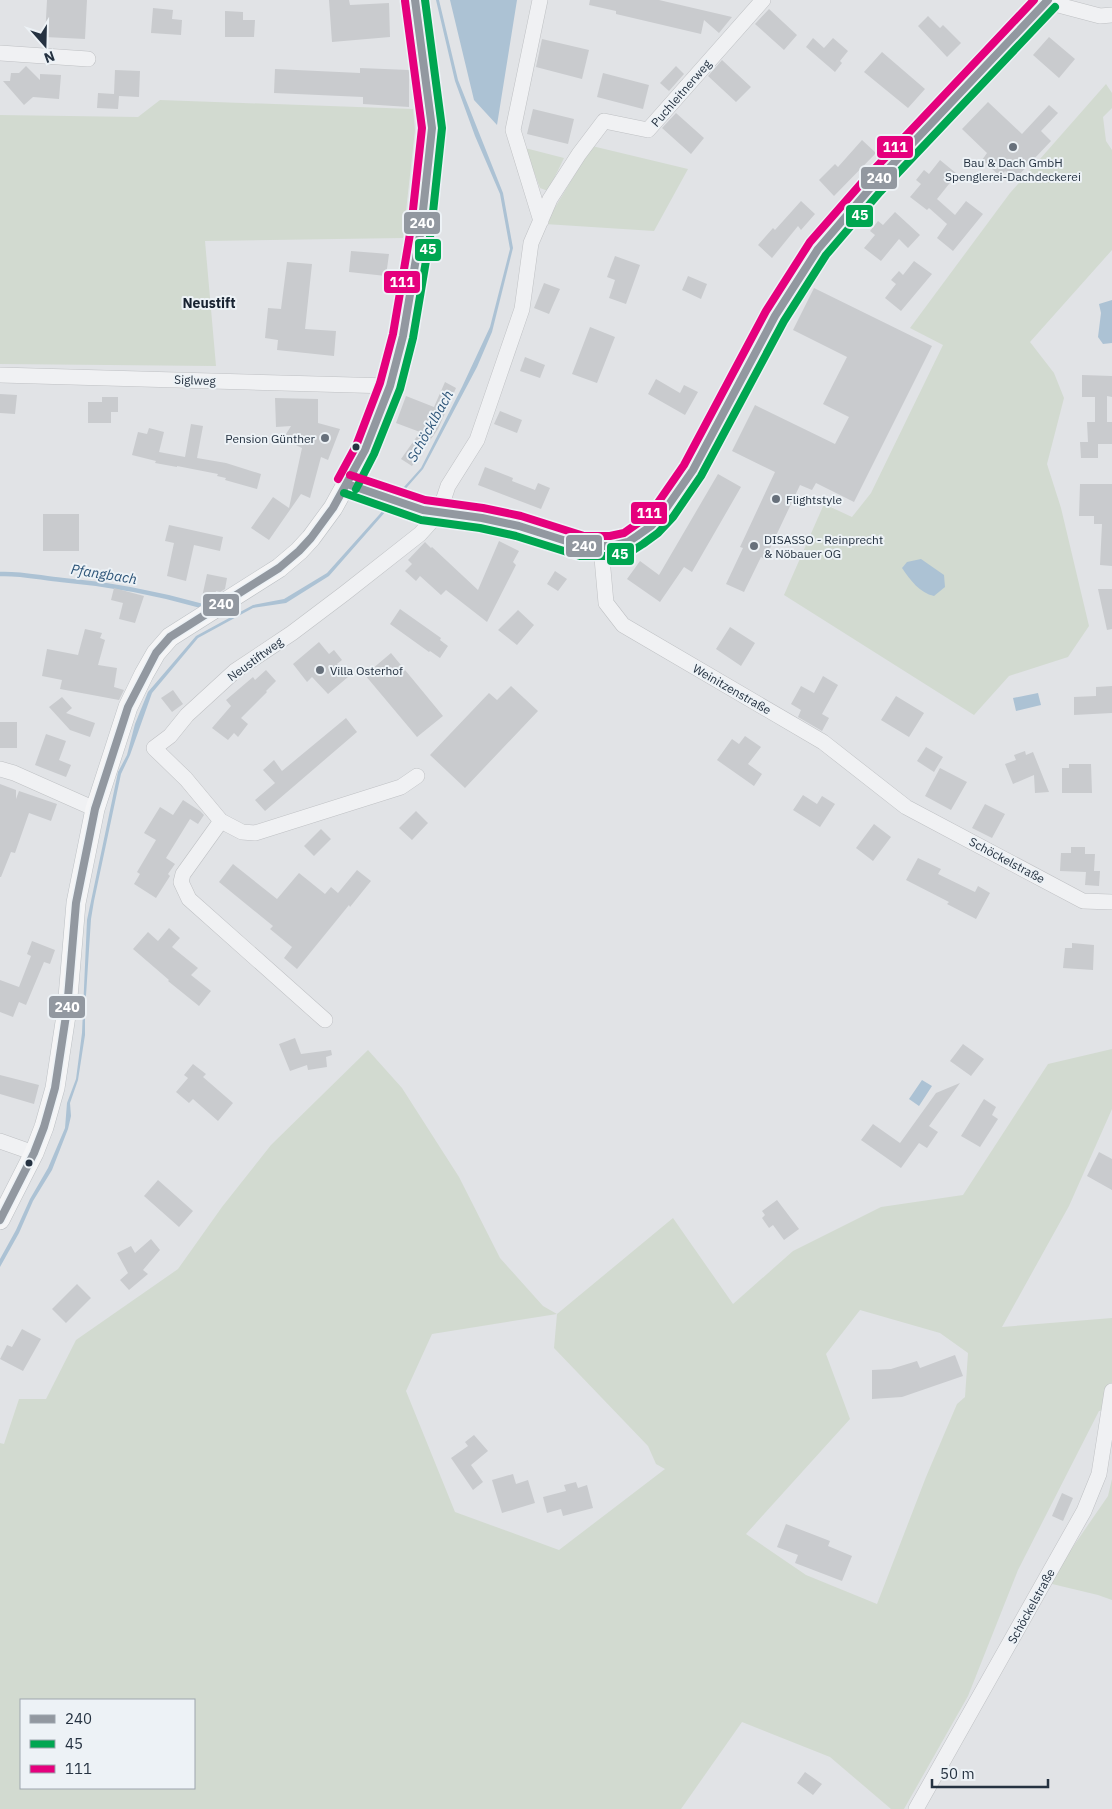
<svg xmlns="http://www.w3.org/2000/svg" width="1112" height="1809" font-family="'IBM Plex Sans',sans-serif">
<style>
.green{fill:#d2dad0;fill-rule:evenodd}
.water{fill:#acc2d4}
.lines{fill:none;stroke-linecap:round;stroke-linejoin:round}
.stream{stroke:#acc2d4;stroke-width:4.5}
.building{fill:#c9cbce}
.minor-casing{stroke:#bfc1c4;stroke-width:16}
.major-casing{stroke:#bcc0c4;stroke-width:20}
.minor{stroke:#f0f1f3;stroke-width:15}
.major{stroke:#f5f5f6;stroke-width:19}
.bus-1-casing{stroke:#edf2f6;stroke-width:11}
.bus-2-casing{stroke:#edf2f6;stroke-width:11}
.bus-3-casing{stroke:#edf2f6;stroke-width:11}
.bus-1{stroke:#9298a0;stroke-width:8}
.bus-2{stroke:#00a651;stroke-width:8}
.bus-3{stroke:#e5007d;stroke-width:8}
.poi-dot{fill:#67707b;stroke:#edf2f6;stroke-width:2}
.bus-dot{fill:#253241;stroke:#edf2f6;stroke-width:2}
.labels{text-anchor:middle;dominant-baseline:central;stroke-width:4;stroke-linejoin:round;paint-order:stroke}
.street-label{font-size:12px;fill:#253241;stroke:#edf2f6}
.poi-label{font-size:12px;fill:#253241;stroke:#edf2f6;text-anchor:start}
.neighbourhood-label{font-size:14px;font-weight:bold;fill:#182331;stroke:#edf2f6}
.water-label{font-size:14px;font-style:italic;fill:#2c5478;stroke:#edf2f6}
.line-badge{stroke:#edf2f6;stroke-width:2}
.badge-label{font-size:14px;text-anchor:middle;font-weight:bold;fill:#fff}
</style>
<rect width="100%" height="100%" fill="#e1e3e6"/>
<path class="green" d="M1106 84 1112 93V108L1103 117 1106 141 1112 150V250L1030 342 1054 373 1064 398 1047 464 1061 508 1089 626 1068 657 1009 676 974 715 784 595 824 504 852 517 871 493 943 345 910 328 1010 193Z
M160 100 413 109 415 130 403 238 205 241 216 366 0 364V115L138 117Z
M592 146 688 169 654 231 545 224Z
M525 148 564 158 548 191 540 188Z
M1112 1049V1109L1069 1206 1002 1327 1112 1318V1409L1099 1411 1018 1570 968 1696 904 1809H891L830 1757 742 1722 681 1809H0V1443L4 1444 19 1399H46L76 1340 178 1269 222 1207 271 1145 368 1050 402 1088 459 1177 500 1258 543 1306 557 1314 673 1218 733 1304 793 1251 881 1207 963 1195 1048 1064ZM860 1310 940 1333 968 1353 965 1397 957 1404 926 1477 877 1604 806 1575 746 1534 850 1419 826 1354ZM557 1314 554 1348 648 1446 656 1464 665 1469 559 1550 455 1512 406 1391 432 1334ZM21 1700H194V1788H21Z
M1112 1479V1600L1098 1595 1048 1583 1108 1496Z"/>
<path class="water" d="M436 0H439L458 80 503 193 513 248 492 332 477 367 423 469 329 576 286 603 253 608 198 638 152 693 130 755 121 774 94 901 91 919 85 1011V1035L78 1080 70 1103 71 1116 68 1129 52 1170 33 1201 19 1233 0 1267V1259L16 1230 30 1199 48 1168 65 1128 67 1103 76 1079 82 1033 87 920 91 901 118 772 127 755 135 724 148 692 196 636 253 605 284 599 327 573 421 468 462 387 490 327 510 249 500 194 475 136 455 81Z
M450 0H517L497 125 474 100Z
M1112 300V343L1103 344 1098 337 1101 313 1099 304Z
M921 559 944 575 945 587 934 596C920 593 910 580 902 568L907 562Z
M1038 693 1041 705 1016 711 1013 698Z
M922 1080 932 1086 919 1106 909 1099Z"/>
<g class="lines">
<path class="stream" d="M0 574C21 573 41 578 62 580 109 584 156 593 202 606
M227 615H237"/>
</g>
<path class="building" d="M47 0H87L85 39 45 37Z
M329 0H349L350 5 389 3 390 37 332 42Z
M590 0H659L732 17 719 33 704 20 701 34 616 14V11L589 5Z
M153 8 173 10 172 19 182 20 181 35 151 33Z
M769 9 797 35 784 50 755 24Z
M225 11 243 12V20H255L254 37H225Z
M928 16 940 28 943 25 961 43 947 57 918 26Z
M1049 37 1075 59 1059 78 1033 55Z
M813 38 824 48 833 38 848 51 840 61 842 63 835 72 806 47Z
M542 39 589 50 582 79 536 67Z
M882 52 925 89 908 108 864 72Z
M722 60 751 87 736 102 708 76Z
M26 66 40 80V74L61 75 59 99 33 97 24 105 3 81H10L11 73H19Z
M676 66 684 74 669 91 660 83Z
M360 68 409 70V107L363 104V97L274 93 275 69 360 73Z
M115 70 140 71 139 97 119 96 118 109 97 108 98 93 114 94Z
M603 73 649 85 643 109 597 97Z
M988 102 1022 134 1049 105 1058 113 1041 131 1051 141 1014 180 1005 171 1001 177 982 160 987 153 962 129Z
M533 109 574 119 568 144 527 134Z
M676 113 704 138 691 154 662 128Z
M862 140 876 153 834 196 819 180 835 164 838 167Z
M940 160 957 174 937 199 955 215 966 201 983 214 953 251 937 238 947 224 929 208 927 210 910 197 921 184 916 180 924 170 929 174Z
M801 201 815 214 801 230 798 226 772 258 758 245 773 228 775 230Z
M895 212 920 235 908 248 899 239 881 261 864 248 875 235 870 231 878 221 883 225Z
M351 251 389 254 386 276 349 272Z
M615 256 640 265 626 304 609 298 615 280 607 277Z
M914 261 932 274 901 311 885 298 896 284 891 280 899 271 903 275Z
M287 262 312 264 305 329 336 331 334 356 277 350 278 340 265 338 268 308 281 309Z
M688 276 707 284 701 299 682 290Z
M544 283 560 289 549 314 534 308Z
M814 288 932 346 854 502 816 483 812 490 800 485 765 559 761 557 744 592 726 584 743 548 740 547 775 472 732 451 755 405 835 444 849 417 823 404 847 357 793 330Z
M590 327 615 337 597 383 572 374Z
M525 357 545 365 540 378 520 371Z
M1082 375 1112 376V397L1107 396V422H1112V444H1098V458H1081L1080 442H1088L1087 422H1095V397H1082Z
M656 379 680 393 684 385 698 392 685 415 648 394Z
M445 382 456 388 438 429 412 466 401 459 420 432 396 423 406 396 434 407Z
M0 394 17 395 15 414 0 413Z
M102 397H118V412H111V423H88V402H102Z
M275 398 318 399V423L340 429 328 460 321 457 310 498 301 494 269 540 251 528 273 497 289 508 302 448 283 439 291 426 276 427Z
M500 411 522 420 517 433 494 424Z
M191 424 203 426 197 458 226 463 261 474 257 489 225 480 226 478 217 476 218 474 177 466V467L155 463 156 461 132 455 138 432 147 434 149 428 164 432 159 452 185 457Z
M485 467 513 478 512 481 535 490 538 483 550 488 541 509 478 485Z
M718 474 741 487 692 572 684 567 660 602 627 579 640 561 659 575Z
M1080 484H1112V566L1100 565 1102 524H1094V516H1079Z
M43 514H79V551H43Z
M169 525 223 537 220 551 194 545 186 581 167 576 174 543 165 541Z
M499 541 519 551 513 562 516 565 487 622 446 590 441 595 420 576 416 581 405 571 412 564 408 560 425 542 431 548 432 547 478 590Z
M555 571 567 579 558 591 547 584Z
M207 574 227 578 225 589 220 592 216 591 215 595 210 598 202 597Z
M114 588 144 596 135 623 119 619 123 603 111 600Z
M1098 589H1112V629L1107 630Z
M400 609 441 638 440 640 448 646 440 658 430 651 429 652 390 624Z
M518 610 534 625 517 645 498 630Z
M730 627 755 643 741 666 716 649Z
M85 629 102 633 100 638 105 640 98 665 117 668 114 687 124 690 119 700 60 689 62 680 42 676 47 649 78 655Z
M319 642 329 654 334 650 342 660 337 664 348 677 328 694 312 677 307 682 293 664Z
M391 653 443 716 417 737 365 675Z
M266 670 276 681 266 691 267 692 241 718 248 724 238 737 234 733 228 740 212 728 231 706 226 700 253 677 255 680Z
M823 676 838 685 822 714 829 718 822 731 798 717 801 710 791 704 801 686 814 693Z
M511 686 538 711 465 788 430 755 489 693 497 700Z
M1112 686V713L1074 715V697L1096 696V687Z
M173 690 183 704 172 712 161 698Z
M896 696 924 713 909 737 881 720Z
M62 697 72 708 66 713 95 723 90 737 70 730 49 707Z
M346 718 357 732 265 811 255 800 275 783 263 770 274 760 282 771Z
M0 722H17V748H0Z
M46 734 66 741 59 760 71 765 66 777 35 765Z
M745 736 761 747 748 764 762 774 754 786 717 760 732 739 739 744Z
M926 747 943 757 934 772 917 761Z
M1025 751 1026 755 1033 752 1049 792 1035 793 1034 775 1013 784 1005 764 1016 760 1014 755Z
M1069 764H1091L1092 793H1062V768H1069Z
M940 768 967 782 951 810 925 796Z
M0 784 16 790V799L19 791 57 804 51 821 29 813 15 853 11 852 1 877H0Z
M803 795 817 804 822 796 835 804 820 827 793 810Z
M183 800 200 811 204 815 198 824 190 819 166 858 175 864 168 874 170 876 156 898 134 884 140 874 137 872 156 840 144 833 160 807 173 815Z
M985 804 1005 814 992 838 972 828Z
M416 811 428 823 412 840 399 828Z
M874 824 891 837 873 861 856 848Z
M321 829 331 839 314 856 304 846Z
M1071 847H1085V854H1095L1094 871H1100L1099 886 1085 885 1086 872 1060 871 1061 853H1071Z
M918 858 941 869 938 874 975 892 978 886 990 893 976 919 947 904 949 902 906 880Z
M233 864 277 899 299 873 325 894 331 887 338 893 357 870 371 881 350 907 349 905 297 969 284 958 292 947 270 929 273 926 219 882Z
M169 928 180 938 172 947 198 968 191 975 211 991 199 1006 168 981 169 980 133 949 148 932 158 941Z
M32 941 55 950 50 964 44 962 26 1005 19 1002 13 1017 0 1012V980L19 987 31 956 27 954Z
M1072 943 1094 945 1093 970 1063 968 1065 948H1072Z
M295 1038 301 1054 331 1050 332 1055 326 1057 327 1067 308 1070 307 1065 290 1071 279 1044Z
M963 1044 984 1059 971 1076 950 1061Z
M193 1064 206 1074 203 1077 233 1103 218 1121 193 1099 189 1103 176 1092 188 1078 184 1075Z
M0 1075 39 1085 34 1104 0 1094Z
M960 1083 929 1126 938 1132 927 1148 919 1143 901 1168 861 1140 873 1124 900 1143 936 1093Z
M984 1099 996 1107 992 1115 998 1119 980 1147 961 1136Z
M1099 1152 1112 1159V1190L1087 1176Z
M158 1180 193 1211 179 1227 144 1196Z
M777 1200 799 1229 784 1240 773 1225 769 1228 762 1218 765 1215 762 1211Z
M151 1239 160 1250 143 1270 148 1274 129 1290 120 1280 128 1273 117 1253 131 1246 135 1253Z
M77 1284 91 1298 66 1323 52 1309Z
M22 1329 41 1339 23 1371 0 1359 7 1345 12 1347Z
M955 1355 963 1376 902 1397 872 1399V1370L891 1369 917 1361 920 1368Z
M474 1435 488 1451 471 1465 483 1482 473 1490 451 1458 468 1446 465 1442Z
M513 1474 516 1484 528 1480 535 1503 502 1513 492 1480Z
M576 1482 578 1488 587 1485 593 1508 563 1516 561 1509 547 1513 543 1497 566 1491 564 1485Z
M1062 1493 1073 1498 1063 1521 1052 1516Z
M786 1524 830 1541 828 1546 852 1556 842 1581 795 1563 798 1555 777 1547Z
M805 1772 822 1784 813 1795 797 1783Z"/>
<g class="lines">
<g class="minor-casing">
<path id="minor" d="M540 0 513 130 541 221
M1047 2 1100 16 1112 15
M0 53 88 59
M0 375 390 386
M601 547 606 603 623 625 823 742 906 807 1083 901 1112 902
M0 769 14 773 95 809
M221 821 242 832 255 833 401 787 417 776
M325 1020 189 899 181 882 183 874 221 821 186 779 154 748 170 736 187 715 235 671 292 633 345 593 420 534 439 513 448 486 477 440 522 309 531 243 550 199 579 154 604 121 648 130 763 0
M0 1141 34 1153
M916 1809 1084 1511 1099 1474 1112 1391"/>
</g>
<g class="major-casing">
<path id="major" d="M347 484 423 510 482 518 519 526 582 546H611L628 542 637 536 651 526 665 510 693 470 775 316 818 249 873 185 1048 0
M0 1220 34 1153 44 1127 55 1088 67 1009 76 903 95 809 128 707 144 674 156 653 170 637 279 568 299 551 311 538 333 508 365 450 390 386 403 336 421 229 432 128 415 0"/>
</g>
<use href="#minor" class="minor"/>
<use href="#major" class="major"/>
<g class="bus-1-casing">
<path id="bus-1" d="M347 484 423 510 482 518 519 526 582 546H611L628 542 637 536 651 526 665 510 693 470 775 316 818 249 873 185 1048 0
M0 1220 34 1153 44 1127 55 1088 67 1009 76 903 95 809 128 707 156 653 170 637 279 568 299 551 311 538 333 508 365 450 390 386 403 336 421 229 432 128 415 0"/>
</g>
<g class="bus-2-casing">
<path id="bus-2" d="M356 489 374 454 400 389 413 338 431 231 442 128 425 0
M344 493 421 520 480 528 516 536 580 556H613L632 551 643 544 658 533 673 517 701 476 784 321 826 255 880 192 1055 7"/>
</g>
<g class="bus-3-casing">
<path id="bus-3" d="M350 475 425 500 483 508 521 516 584 536H610L624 533 631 528 644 519 657 504 684 465 766 311 810 242 866 178 1034 0
M338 479 356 446 380 383 393 334 411 228 422 128 405 1"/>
</g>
<use href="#bus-1" class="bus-1"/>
<use href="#bus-2" class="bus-2"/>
<use href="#bus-3" class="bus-3"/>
</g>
<g class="poi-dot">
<circle cx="1013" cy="147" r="5"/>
<circle cx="325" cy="438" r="5"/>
<circle cx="776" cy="499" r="5"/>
<circle cx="754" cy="546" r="5"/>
<circle cx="320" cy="670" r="5"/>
</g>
<g class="bus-dot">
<circle cx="356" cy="447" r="4.5"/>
<circle cx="29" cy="1163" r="4.5"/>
</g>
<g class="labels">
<g class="street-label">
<text transform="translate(681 93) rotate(-49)">Puchleitnerweg</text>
<text transform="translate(195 380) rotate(2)">Siglweg</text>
<text transform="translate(255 659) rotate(-36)">Neustiftweg</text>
<text transform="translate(732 689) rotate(30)">Weinitzenstraße</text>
<text transform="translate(1007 860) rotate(28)">Schöckelstraße</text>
<text transform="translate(1031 1606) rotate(-61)">Schöckelstraße</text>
</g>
<g class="poi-label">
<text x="1013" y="162" text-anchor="middle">Bau &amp; Dach GmbH<tspan x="1013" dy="14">Spenglerei-Dachdeckerei</tspan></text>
<text x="315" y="438" text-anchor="end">Pension Günther</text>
<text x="786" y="499">Flightstyle</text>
<text x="764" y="539">DISASSO - Reinprecht<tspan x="764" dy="14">&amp; Nöbauer OG</tspan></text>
<text x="330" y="670">Villa Osterhof</text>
</g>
<g class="neighbourhood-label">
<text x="209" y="303">Neustift</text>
</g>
<g class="water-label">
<text transform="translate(430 426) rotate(-61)">Schöcklbach</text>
<text transform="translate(104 574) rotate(9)">Pfangbach</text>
</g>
</g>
<g class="line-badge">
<rect x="876" y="135" width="38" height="24" rx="5" fill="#e5007d"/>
<rect x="860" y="166" width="38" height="24" rx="5" fill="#9298a0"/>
<rect x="845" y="204" width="29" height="24" rx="5" fill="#00a651"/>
<rect x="403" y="211" width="38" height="24" rx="5" fill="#9298a0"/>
<rect x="414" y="238" width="28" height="24" rx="5" fill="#00a651"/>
<rect x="383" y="270" width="38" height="24" rx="5" fill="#e5007d"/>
<rect x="630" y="501" width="38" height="24" rx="5" fill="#e5007d"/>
<rect x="565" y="534" width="38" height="24" rx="5" fill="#9298a0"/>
<rect x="606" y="542" width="29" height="24" rx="5" fill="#00a651"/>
<rect x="202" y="593" width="38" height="24" rx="5" fill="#9298a0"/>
<rect x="48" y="995" width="38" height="24" rx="5" fill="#9298a0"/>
</g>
<g class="badge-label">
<text x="895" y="152">111</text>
<text x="879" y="183">240</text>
<text x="860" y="220">45</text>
<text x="422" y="228">240</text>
<text x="428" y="254">45</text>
<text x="402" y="287">111</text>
<text x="649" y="518">111</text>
<text x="584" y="551">240</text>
<text x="620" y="559">45</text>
<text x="221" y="609">240</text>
<text x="67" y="1012">240</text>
</g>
<rect x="20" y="1699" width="175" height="90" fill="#edf2f6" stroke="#9da5ae"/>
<rect x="30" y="1715" width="25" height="8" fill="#9298a0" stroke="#9da5ae"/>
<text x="65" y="1724" font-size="15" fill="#253241">240</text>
<rect x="30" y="1740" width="25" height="8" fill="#00a651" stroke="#9da5ae"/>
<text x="65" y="1749" font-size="15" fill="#253241">45</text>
<rect x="30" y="1765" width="25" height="8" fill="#e5007d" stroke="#9da5ae"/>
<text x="65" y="1774" font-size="15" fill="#253241">111</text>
<g transform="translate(45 45) rotate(160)" stroke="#edf2f6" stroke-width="4" paint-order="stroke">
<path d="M0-4L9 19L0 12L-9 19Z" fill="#253241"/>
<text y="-8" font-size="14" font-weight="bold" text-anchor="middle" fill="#253241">N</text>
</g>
<path d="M932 1779v8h116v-8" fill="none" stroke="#253241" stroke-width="2.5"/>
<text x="940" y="1779" font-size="15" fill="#253241" stroke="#edf2f6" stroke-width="4" paint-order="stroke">50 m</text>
</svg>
